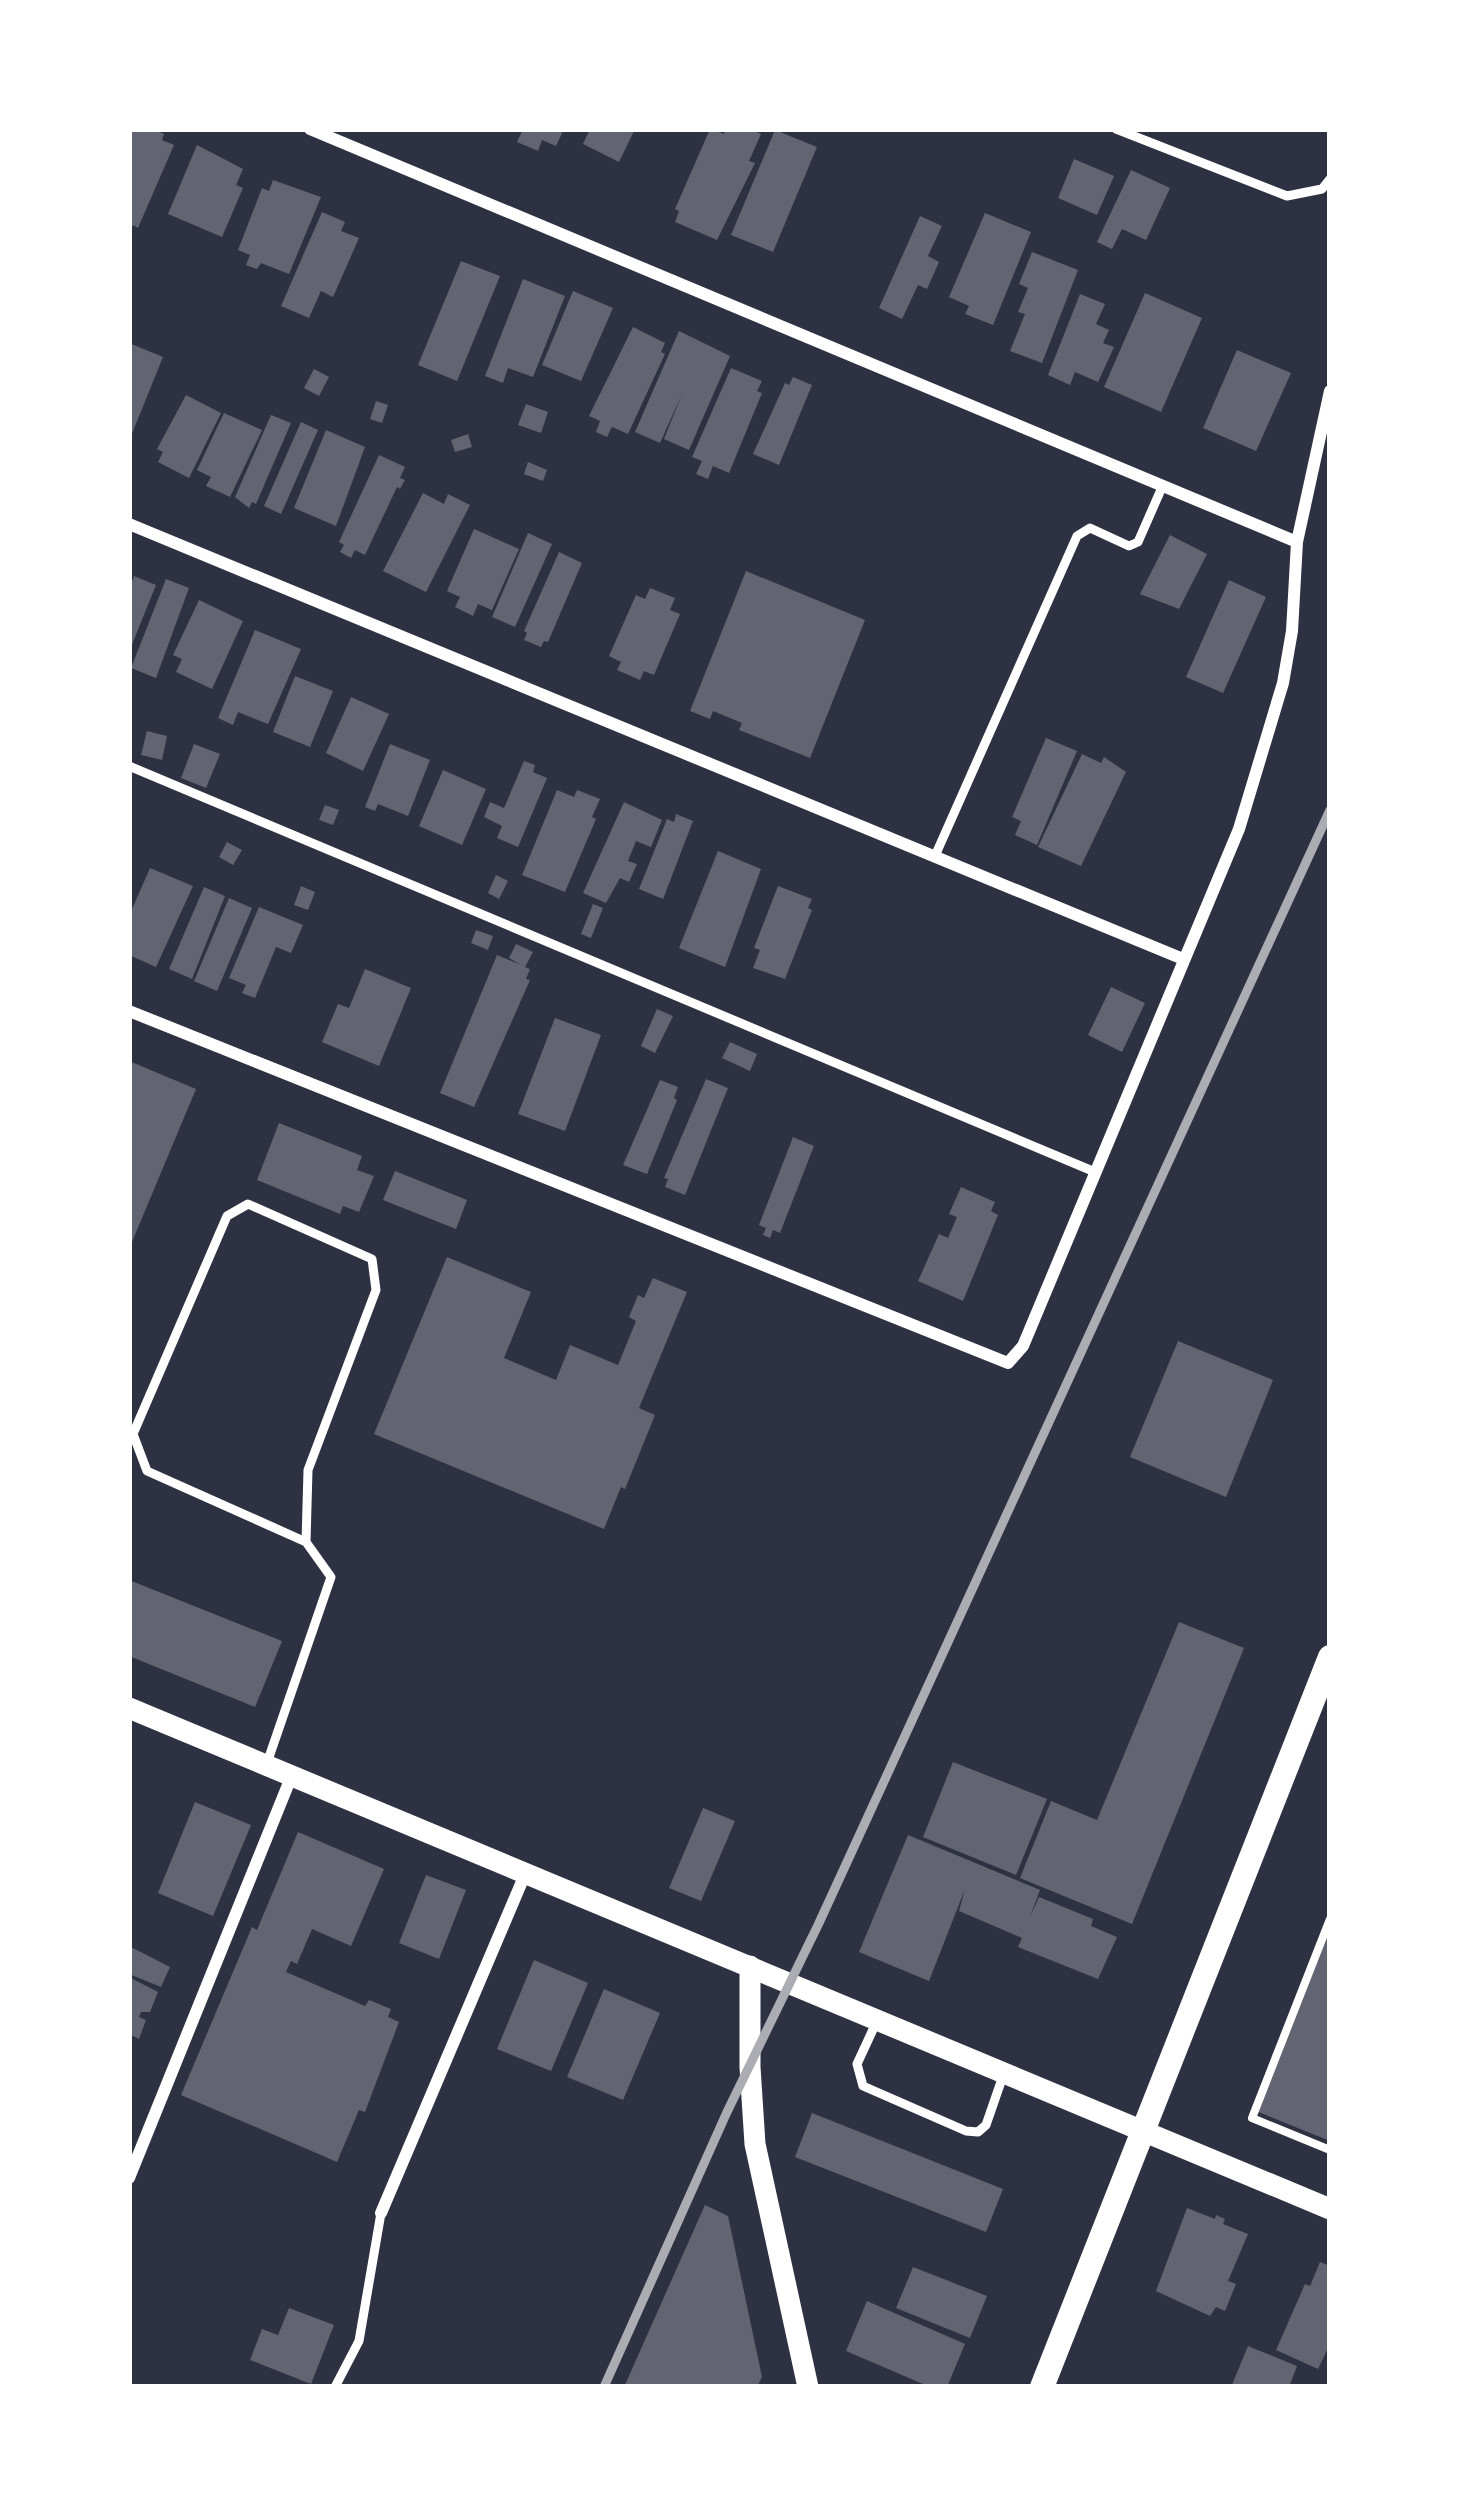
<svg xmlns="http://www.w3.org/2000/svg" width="1459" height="2516" font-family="Overpass,sans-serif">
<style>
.building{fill:#626471}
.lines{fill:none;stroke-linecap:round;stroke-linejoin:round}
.path{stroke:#fff;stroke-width:8}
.service{stroke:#fff;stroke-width:9}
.minor{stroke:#fff;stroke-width:12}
.tertiary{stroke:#fff;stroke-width:21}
.secondary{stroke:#fff;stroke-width:24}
.rail{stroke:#abadb3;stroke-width:9}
</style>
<rect width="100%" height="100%" fill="#2d3142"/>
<path class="building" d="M129 129H153L164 134 162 140 174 145 138 228 133 225 129 235Z
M523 129H564L556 146 542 140 538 151 517 142Z
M590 129H635L619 162 583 144Z
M710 129 724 134 726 129H750L761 134 749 161 755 163 717 240 675 222 679 211 675 209Z
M775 130 817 147 773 252 731 235Z
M197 145 243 169 236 185 243 188 222 237 168 214Z
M1074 159 1114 176 1097 215 1058 198Z
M1131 170 1170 188 1146 240 1122 229 1112 249 1097 242Z
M273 180 321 197 289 274 261 263 257 269 246 265 250 255 238 250 262 188 269 191Z
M322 212 345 222 341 231 359 238 333 297 321 291 309 318 281 306Z
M985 213 1031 232 993 325 965 314 969 306 949 297Z
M920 216 942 226 928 256 939 262 927 289 918 285 902 319 879 308Z
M1032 252 1078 270 1042 363 1010 351 1025 314 1018 312 1028 288 1019 284Z
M461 261 500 276 457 381 418 365Z
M523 279 565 296 533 377 508 368 503 383 485 376Z
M573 291 613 308 581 381 542 365Z
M1145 293 1202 318 1161 412 1104 387Z
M1080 294 1105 304 1096 324 1109 330 1103 343 1114 347 1098 382 1075 372 1070 385 1048 375Z
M633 327 665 343 661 352 665 354 628 434 612 427 607 437 596 432 600 421 589 416Z
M679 331 730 356 689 450 664 439 682 394 660 443 635 432Z
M129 343 163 357 129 441Z
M1237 350 1291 373 1256 451 1203 428Z
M731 368 762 381 757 391 762 393 729 473 713 466 708 479 696 474 702 461 692 457Z
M314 369 329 377 319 396 304 388Z
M793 377 812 385 779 465 753 454 785 383 789 385Z
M186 395 221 413 189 478 158 462 163 452 157 449Z
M376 401 388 405 382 423 370 419Z
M526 404 548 412 541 433 518 425Z
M224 413 262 430 230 497 206 486 211 477 197 470Z
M271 415 291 423 256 504 252 502 249 508 235 497Z
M301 422 318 430 281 514 264 506Z
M326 430 365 447 336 526 294 508Z
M468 434 472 447 455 452 451 440Z
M379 455 405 467 400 478 405 480 400 489 397 487 365 555 355 550 351 558 340 552 344 545 339 542Z
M528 462 547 470 543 481 524 474Z
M423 493 444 504 448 494 470 505 426 592 383 571Z
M474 529 519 549 492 610 478 604 473 616 455 607 460 597 447 591Z
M528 533 552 544 515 627 492 617Z
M1170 535 1207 554 1179 609 1140 594Z
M559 552 582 563 548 642 544 641 541 647 524 640 527 633 524 631Z
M746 571 865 620 810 758 739 730 742 723 713 711 710 719 690 711Z
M134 576 156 585 129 652V590Z
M166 579 189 588 156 678 131 668Z
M1229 580 1266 597 1223 693 1186 677Z
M650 588 675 598 670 610 680 614 654 675 644 671 640 680 617 670 621 662 609 656 636 595 645 599Z
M199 600 243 621 212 689 176 672 182 659 173 655Z
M255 630 301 649 268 724 238 712 233 725 218 718Z
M295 676 333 691 310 747 273 732Z
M351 697 389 714 363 771 326 753Z
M147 731 167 736 162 760 141 755Z
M1046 738 1077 751 1037 845 1015 835 1021 821 1012 817Z
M194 744 220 754 206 788 181 778Z
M390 744 430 760 408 816 378 804 375 811 365 807Z
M1082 754 1101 763 1104 757 1126 772 1081 866 1038 847Z
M524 761 535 765 533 772 547 778 518 847 497 838 502 826 484 817 490 802 504 808Z
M443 770 486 789 462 845 419 826Z
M557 790 574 797 577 790 600 799 592 817 596 819 565 892 522 875Z
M624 802 662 820 651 847 636 841 628 861 637 864 629 882 620 878 606 903 583 893Z
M325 805 339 810 333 825 319 820Z
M676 814 693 821 663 899 639 889 667 819 674 822Z
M227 842 242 850 233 865 219 857Z
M718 851 761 869 725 967 679 948Z
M150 868 193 886 156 967 129 955V916Z
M496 875 508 881 499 899 488 893Z
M301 886 315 892 308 910 294 905Z
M778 886 812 899 808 908 812 910 785 979 753 968 760 950 754 948Z
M204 887 225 896 192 979 169 969Z
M229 898 252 908 217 991 194 981Z
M593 904 603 908 591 938 581 934Z
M259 907 303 925 291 953 276 947 255 998 242 993 246 985 229 978Z
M476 930 493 936 488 950 471 943Z
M516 944 533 952 525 967 530 969 526 979 530 980 474 1107 440 1093 497 955 521 965 509 958Z
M365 969 411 988 379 1066 322 1042 338 1004 349 1008Z
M1111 987 1145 1003 1122 1052 1088 1035Z
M657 1009 673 1016 655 1053 641 1046Z
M555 1018 601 1035 565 1131 518 1114Z
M730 1042 757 1054 750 1071 722 1058Z
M129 1061 196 1089 129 1249Z
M706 1079 728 1088 685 1195 665 1187 668 1179 664 1178Z
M660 1080 678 1087 674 1098 677 1100 647 1174 623 1165Z
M279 1123 362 1156 357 1170 374 1176 359 1212 343 1206 340 1214 257 1180Z
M793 1137 814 1146 780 1233 773 1230 770 1238 763 1235 766 1228 759 1225Z
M395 1171 467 1200 456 1229 383 1200Z
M961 1187 995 1202 991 1211 998 1215 963 1301 918 1281 939 1234 948 1238 957 1217 949 1214Z
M447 1257 531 1292 504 1358 556 1380 570 1345 618 1365 636 1321 629 1317 638 1295 644 1298 653 1278 687 1292 639 1408 655 1415 625 1489 621 1487 604 1529 374 1434Z
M1178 1341 1273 1380 1226 1497 1130 1457Z
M129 1580 282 1641 255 1707 129 1656Z
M1179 1622 1244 1648 1132 1924 1020 1878 1051 1801 1097 1820Z
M953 1762 1047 1799 1016 1875 923 1837Z
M195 1802 251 1825 213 1916 158 1893Z
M703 1808 735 1821 701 1901 669 1888Z
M298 1832 384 1869 351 1946 312 1929 297 1964 291 1961 286 1972 365 2006 369 2000 391 2009 388 2017 399 2022 365 2112 359 2110 337 2162 181 2095 252 1927 257 1930Z
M908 1835 1040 1890 1030 1917 1039 1897 1093 1919 1091 1926 1117 1937 1098 1979 1018 1947 1022 1938 959 1911 965 1889 929 1981 859 1952Z
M426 1875 466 1890 439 1959 399 1943Z
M1330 1926V2141L1256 2111Z
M129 1946 170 1967 161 1987 129 1974Z
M534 1960 588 1983 551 2071 497 2049Z
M129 1977 158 1992 150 2012H141L139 2017 146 2020 139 2039 129 2034Z
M604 1989 660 2013 623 2100 567 2077Z
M812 2113 1003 2189 986 2232 795 2157Z
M705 2205 728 2216 762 2377 757 2387H624Z
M1187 2208 1215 2219 1216 2215 1225 2219 1223 2224 1248 2234 1228 2281 1236 2284 1225 2311 1216 2307 1210 2316 1156 2291Z
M1320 2262 1330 2266V2344L1318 2369 1276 2350 1305 2284 1310 2286Z
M913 2267 987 2296 970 2338 896 2308Z
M867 2301 965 2344 947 2387H930L846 2351Z
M289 2308 334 2325 311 2384 250 2360 262 2329 278 2335Z
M1248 2346 1297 2366 1289 2387H1231Z"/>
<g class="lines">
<path class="path" d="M1330 1919 1252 2118 1330 2150"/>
<path class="service" d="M1116 129 1287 196 1322 189 1330 179
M129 766 1095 1172
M935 856 1077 536 1090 528 1129 546 1138 542 1163 485
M267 1763 331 1577 306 1542 308 1470 376 1290 372 1259 248 1204 227 1216 133 1434 147 1471 306 1542
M876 2023 857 2064 863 2086 966 2131 978 2132 986 2125 1004 2073
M335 2387 359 2341 381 2213"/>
<path class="minor" d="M310 129 1297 542
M129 524 1183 959
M129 1011 1008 1363 1023 1346 1239 829 1283 683 1292 631 1297 542 1330 391
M129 2178 292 1775
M381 2213 526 1872"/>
<path class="tertiary" d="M129 1708 1330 2209
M750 1966V2067L755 2144 808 2387"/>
<path class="secondary" d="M1042 2387 1330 1657"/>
<path class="rail" d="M604 2387 727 2112 819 1923 1330 810"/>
</g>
<rect width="1459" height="2516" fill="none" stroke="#ffffff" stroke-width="264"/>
</svg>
